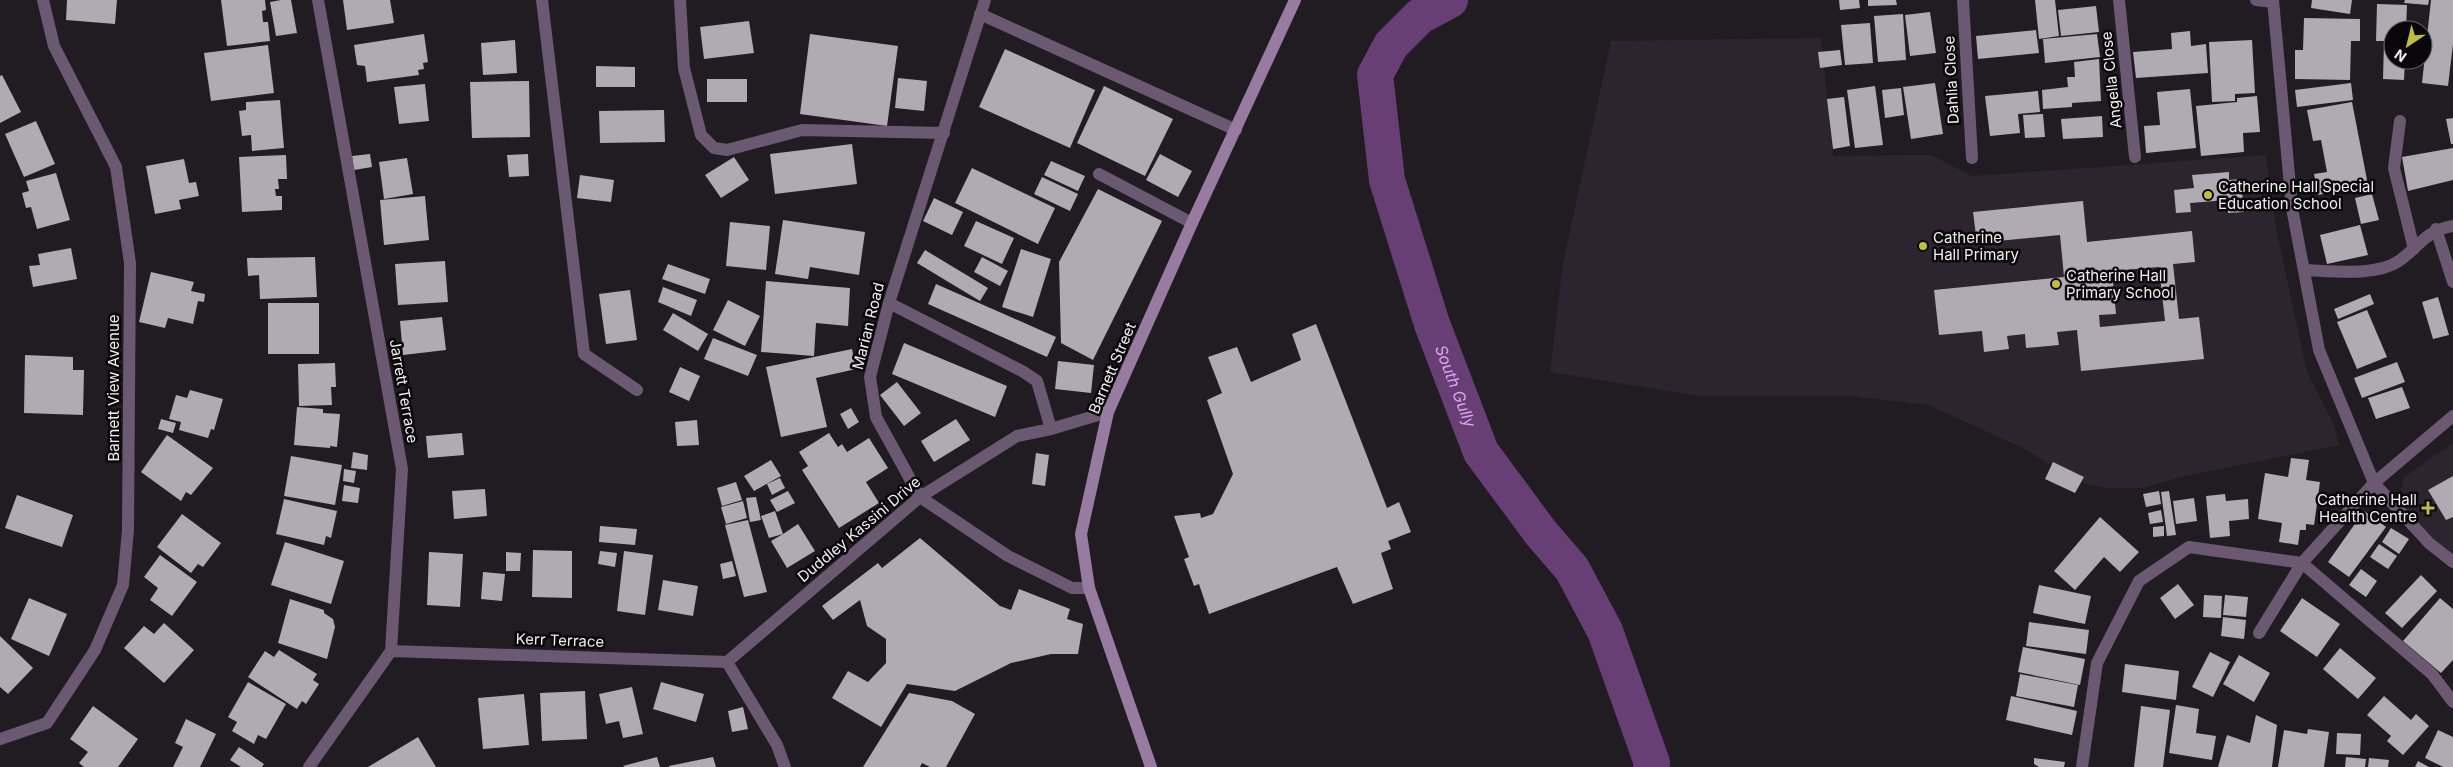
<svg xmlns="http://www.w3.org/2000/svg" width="2453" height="767" font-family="Inter,sans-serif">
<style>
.built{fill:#2c242f}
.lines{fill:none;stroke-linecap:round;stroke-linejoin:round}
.river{stroke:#683f75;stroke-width:36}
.building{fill:#b0aab2;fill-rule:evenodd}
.street{stroke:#6b5971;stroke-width:12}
.secondary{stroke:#987ba1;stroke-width:12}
.poi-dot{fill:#c1bd40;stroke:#090709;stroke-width:2}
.labels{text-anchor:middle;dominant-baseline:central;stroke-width:5;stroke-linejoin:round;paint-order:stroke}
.street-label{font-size:15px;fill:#f1eef2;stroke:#090709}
.poi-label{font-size:15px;fill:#f1eef2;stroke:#090709;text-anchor:start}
.water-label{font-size:16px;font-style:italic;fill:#e0a3f4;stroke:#090709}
</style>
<rect width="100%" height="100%" fill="#201c22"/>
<path class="built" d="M1821 38 1833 156 1931 155 1972 176 2266 155 2276 228 2307 372 2334 425 2339 445 2181 477 2143 488H2105L2075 481 2025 449 1928 405 1850 396H1698L1550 372 1563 263 1611 41Z
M2453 443V559L2407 519 2400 497 2404 477Z"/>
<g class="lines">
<path class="river" id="s1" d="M1450 0 1420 16 1391 45 1375 75 1387 180 1432 324 1481 452 1541 533 1572 569 1605 631 1652 763 1651 767"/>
</g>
<path class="building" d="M67 0H117L115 24 66 20Z
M221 0H265L266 10 262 11 263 22H268L270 41 227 46Z
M281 0H291L297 33 276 36 270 2Z
M343 0H390L394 23 347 30Z
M1839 0H1859L1860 8 1840 10Z
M1868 0H1896L1897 5 1868 6Z
M2035 0H2055L2059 36 2039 39Z
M2312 0H2352L2350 14 2311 8Z
M2405 0H2429L2428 5 2404 3Z
M2431 0H2453V44L2448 86 2422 83Z
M2377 4 2407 5 2406 30H2393V60H2405L2404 80 2383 79 2384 41H2376Z
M2096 6 2099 32 2061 36 2058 10Z
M1930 12 1936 53 1910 56 1905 15Z
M1903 14 1906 60 1878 62 1874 16Z
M2304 18 2360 19V41H2351L2350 80 2295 79V50H2303Z
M749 21 754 53 704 59 700 27Z
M1870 23 1873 63 1845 65 1841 25Z
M2036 30 2039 53 1978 59 1976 36Z
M2190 31 2191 46 2206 44 2208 73 2136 78 2133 52 2172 49 2171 33Z
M424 34 428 62 423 63 424 69 418 70 419 75 367 82 365 66 357 65 354 45Z
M810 34 898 46 887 126 800 114Z
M2097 34 2100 57 2045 63 2043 39Z
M515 40 517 73 483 75 481 43Z
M2252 40 2255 93 2235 94V101L2212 102 2209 42Z
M268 45 274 93 211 101 204 53Z
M1005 49 1095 90 1070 148 979 107Z
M1840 50 1842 65 1820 68 1818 52Z
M2099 59 2101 101 2072 103V107L2043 109 2042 90 2068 87 2067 77H2075L2074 62Z
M596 66 635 67V87H596Z
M2 75 21 112 0 123V76Z
M898 78 927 81 924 111 895 108Z
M707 79H747V102H707Z
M529 81 530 137 472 138 470 82Z
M1935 83 1943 134 1911 139 1903 87Z
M2351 83 2353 100 2297 107 2295 90Z
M425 84 429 121 399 124 394 87Z
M1104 86 1173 119 1145 176 1077 143Z
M1875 86 1883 145 1855 148 1847 90Z
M1901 88 1904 115 1885 118 1882 90Z
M2190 89 2196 148 2146 153 2144 126 2160 125 2157 92Z
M2038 91 2040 112 2018 114 2020 133 1990 136 1985 96Z
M2257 96 2260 132 2243 133 2244 152 2201 156 2196 106 2237 102V98Z
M1844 97 1850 146 1833 149 1827 99Z
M280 100 284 148 252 151 251 135 242 136 239 111 246 110V102Z
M2352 102 2368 185 2318 195 2314 174 2327 172 2321 140 2313 141 2307 110Z
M664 110 665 142 600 143 599 111Z
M2043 114 2045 137 2025 138 2023 115Z
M2102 116 2103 137 2063 139 2061 119Z
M2453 118V144H2451L2446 119Z
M36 121 55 164 24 177 5 134Z
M852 144 857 184 775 194 770 154Z
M2453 148V180L2408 191 2402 157Z
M370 154 372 167 354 170 352 156Z
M528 154 529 176 509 177 507 155Z
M1160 154 1192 171 1178 197 1146 180Z
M286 155 287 179H278L279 189H275L276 196H282V210L242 212 239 157Z
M734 157 749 180 721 198 705 175Z
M407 158 413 194 384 199 379 162Z
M184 159 189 183 196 182 199 196 179 200 181 209 155 214 146 166Z
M1051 161 1085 176 1078 191 1044 175Z
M972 168 1055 208 1038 244 955 203Z
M2229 172V180L2241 179 2244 212 2228 213 2227 200 2190 203 2191 212 2176 213 2174 190 2194 188 2192 175Z
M56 173 70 220 37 229 31 207 26 208 22 193 29 191 26 181Z
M580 175 614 180 611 202 577 198Z
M1042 177 1078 194 1070 211 1034 194Z
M1098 189 1162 221 1093 360 1061 343 1059 262Z
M2372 194 2379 220 2361 224 2355 198Z
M425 196 429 240 384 245 380 200Z
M934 198 963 212 952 235 923 221Z
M2083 201 2087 242 2192 231 2195 262 2173 264 2179 319 2199 317 2204 359 2081 371 2077 330 2057 332 2059 345 2026 348 2025 334 2007 336 2009 349 1984 352 1982 331 1939 335 1934 290 2064 277 2060 235 1977 243 1973 212ZM2159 267 2165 321 2100 327 2099 315 2116 314 2112 271Z
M783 220 865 232 859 275 810 267 808 279 775 274Z
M976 221 1014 238 1002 264 964 246Z
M730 222 770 226 766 270 726 266Z
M2360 225 2368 255 2327 264 2320 235Z
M71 248 77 279 33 287 29 266 40 265 38 254Z
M1021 249 1051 259 1033 317 1002 307Z
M925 250 988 288 980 301 917 263Z
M315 257 317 297 260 299 259 275 248 276 247 258Z
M982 257 1008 271 1000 286 974 272Z
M445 261 448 302 398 305 395 264Z
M668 264 710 279 705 294 662 279Z
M151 272 194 282 191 291 205 294 204 302 198 301 193 324 168 318 165 328 139 322Z
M766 281 850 288 848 326 816 323 814 356 761 352Z
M936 284 1056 337 1047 357 928 304Z
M663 287 697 300 691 316 658 302Z
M630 290 637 340 606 344 599 294Z
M2370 294 2374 304 2338 319 2334 309Z
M2438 297 2449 335 2433 339 2422 302Z
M728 300 760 316 745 346 713 330Z
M268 303H319V354H268Z
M2367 310 2387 357 2357 369 2337 322Z
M673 313 708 334 698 351 663 330Z
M442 317 446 350 403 355 400 321Z
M1316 324 1387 508 1399 502 1411 532 1388 541 1391 549 1381 553 1393 589 1353 604 1337 567 1209 614 1199 584 1194 586 1184 559 1189 557 1174 516 1200 513 1201 518 1213 514 1233 474 1207 400 1222 393 1208 357 1237 347 1251 382 1301 360 1292 334Z
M713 338 757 355 748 376 704 359Z
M904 343 1007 386 995 417 892 374Z
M852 349 856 369 816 378 827 427 781 437 766 367Z
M25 355 73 357V370H84L83 415 24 413Z
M1058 361 1094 365 1091 393 1055 389Z
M2397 362 2405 382 2362 398 2354 378Z
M335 363 336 387H331L332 405 299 406 298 364Z
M680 367 700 376 689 401 669 392Z
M897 382 921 413 904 426 880 395Z
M2402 387 2410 408 2376 419 2368 398Z
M190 390 223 399 214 430 211 429 208 438 179 430 181 422 169 419 176 395 187 398Z
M297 407 323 409V413L340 414 337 447 330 446V448L294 445Z
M851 408 859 422 848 429 840 414Z
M161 419 176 423 173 433 158 429Z
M956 419 970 440 934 462 921 441Z
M697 420 699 445 677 446 675 422Z
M462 433 464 455 428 458 426 436Z
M829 433 838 447 842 444 847 452 869 438 888 468 866 482 879 503 839 528 802 470 808 466 799 452Z
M167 435 213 468 191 495 186 492 181 501 141 472Z
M353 452 368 455 367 470 351 468Z
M1036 453 1049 455 1045 486 1032 484Z
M291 456 342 465 335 505 284 496Z
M2291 458 2309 460 2306 480 2320 482 2314 525 2306 524V530H2300L2298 545 2279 542 2282 523 2258 519 2265 473 2288 477Z
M771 460 781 476 754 491 744 476Z
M2053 462 2084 477 2075 493 2045 479Z
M344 469 356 471 354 483 343 481Z
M2453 476V517L2446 520 2428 490Z
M780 478 785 488 772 495 767 484Z
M736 482 742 500 722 506 717 488Z
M344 485 360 488 358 503 342 501Z
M485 489 487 516 454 519 452 491Z
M788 491 795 503 777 512 770 500Z
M2159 491 2161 504 2146 507 2143 494Z
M2169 491 2176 535 2167 536 2161 492Z
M2225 494 2226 501 2248 499 2249 519 2229 521 2230 536 2210 538 2206 496Z
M17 495 73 515 62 547 5 528Z
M756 497 761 520 750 522 746 498Z
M2194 498 2197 521 2176 524 2173 501Z
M284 499 337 511 331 538 326 536 324 545 276 534Z
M743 501 747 518 726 524 721 507Z
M2161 510 2163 522 2150 524 2148 513Z
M775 511 783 534 798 524 815 551 787 568 771 541 783 534 769 538 761 516Z
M2364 511 2386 527 2349 577 2328 562Z
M182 514 221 543 203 567 198 564 191 573 157 547Z
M2100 517 2139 552 2120 572 2104 557 2075 590 2054 571Z
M748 520 767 592 744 597 725 525Z
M600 526 637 529 635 545 599 542Z
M2164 526V536L2153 537V527Z
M2391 528 2409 539 2399 554 2382 542Z
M920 538 1000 606 1011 610 1019 589 1070 609 1067 619 1083 624 1078 654H1051L1011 663 955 691 907 684 881 727 832 698 848 671 868 682 886 663V639L867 626 860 600 833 620 822 606 878 563 882 568Z
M285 542 344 561 331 604 271 585Z
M2379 544 2397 556 2388 569 2370 557Z
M533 550 572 551V598L532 597Z
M600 551 617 553 615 567 598 564Z
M624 551 653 555 645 615 617 611Z
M429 552 463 554 460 607 427 605Z
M506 552 521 553 520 571H506Z
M160 555 197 582 172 616 150 600 158 588 144 577Z
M732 561 736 576 723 579 720 564Z
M2361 569 2377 581 2366 597 2349 585Z
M483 572 505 574 502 601 481 599Z
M2421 575 2437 591 2402 628 2385 613Z
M663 580 698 586 693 616 658 610Z
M2178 584 2194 605 2175 619 2160 598Z
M2039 585 2091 596 2085 624 2033 613Z
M2204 595 2222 596 2221 618 2203 617Z
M2225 595 2248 597 2246 617 2223 615Z
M29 598 67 614 49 656 11 639Z
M2302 598 2340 624 2317 657 2280 631Z
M2440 598 2453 609V660L2441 673 2403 641Z
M290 599 324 610V613L333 619 335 627 327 659 278 643Z
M2223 617 2246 620 2244 639 2221 636Z
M2029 622 2089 630 2086 654 2026 646Z
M164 623 194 650 164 683 124 648 144 626 154 634Z
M0 636 33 668 8 694 0 687Z
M2023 647 2085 659 2080 685 2018 672Z
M2340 648 2376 678 2358 699 2323 669Z
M279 650 317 674 313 680 319 684 306 704 302 701 297 709 248 677 265 651 274 657Z
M2210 652 2230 662 2213 697 2192 687Z
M2239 655 2270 673 2254 702 2223 684Z
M2125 664 2179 671 2176 700 2122 692Z
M2020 674 2078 685 2074 707 2016 696Z
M248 682 286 704 266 739 258 735 254 744 232 731 237 722 228 717Z
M661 682 704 694 696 722 653 709Z
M632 687 643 734 623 738 619 721 606 724 599 694Z
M585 691 587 739 542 741 540 693Z
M909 693 952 701 975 714 946 767H930L922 763 920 767H863Z
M524 694 529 745 483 749 478 698Z
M2011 696 2077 711 2072 735 2006 720Z
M2384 696 2411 720 2416 714 2429 726 2403 755 2387 741 2391 736 2367 715Z
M2176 705 2199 709 2196 733 2216 736 2212 760 2169 753Z
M93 706 138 739 118 767H84L79 763 88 752 70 739Z
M2141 706 2170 710 2163 767H2134Z
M743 707 748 729 732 732 728 711Z
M2256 715 2277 725 2272 767H2218L2227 735 2250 743Z
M186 719 216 734 200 767H173L183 747 175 743Z
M2308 729 2329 732 2324 767H2278L2284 730 2307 734Z
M2438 730 2453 737V767H2443L2425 758Z
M2337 733 2361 734 2360 755 2336 754Z
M418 737 436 767H368Z
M239 747 264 764 262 767H241L230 760Z
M657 757 660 767H624L623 766Z
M713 757 716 767H669V766Z
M2346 757 2366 759 2365 767H2345Z
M2034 758 2065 762 2064 767H2039L2034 764Z
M2369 758 2389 760 2388 767H2368Z
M2418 761 2429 767H2415Z"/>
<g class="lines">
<path class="street" d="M542 0 584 354 637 390
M680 0 684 68 701 135 714 148 727 150 802 130 944 133
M985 0 889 303 870 377 876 417 920 497 1008 556 1072 588H1089
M1963 0 1972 158
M2119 0 2135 157
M2256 0 2273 2
M2273 0 2292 208 2319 350 2374 483 2429 543 2453 562
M980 14 1236 130
M2400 121 2394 168 2414 249
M1099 174 1192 223
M2436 229 2453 282
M2304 270C2331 271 2375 277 2399 261 2421 245 2425 231 2453 226
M889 303 1022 371 1037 381 1051 429
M2453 416 2374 483 2302 563 2432 674 2453 702
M391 651 727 662
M727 662 920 497 1017 436 1051 429 1108 412
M727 662 777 745 785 767
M0 739 47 723 95 650 123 585 128 530 130 263 116 167 54 46 43 0
M309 767 391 651 402 469 318 0
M2082 767 2097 663 2139 581 2189 547 2302 563 2259 633"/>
<path class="secondary" d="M1151 767 1089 588 1081 534 1108 412 1192 223 1295 0"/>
</g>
<g class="poi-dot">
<circle cx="2208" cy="195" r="5"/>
<circle cx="1923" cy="246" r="5"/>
<circle cx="2056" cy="284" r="5"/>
<path d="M2425.5 500.5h5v5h5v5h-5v5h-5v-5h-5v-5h5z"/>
</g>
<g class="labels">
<g class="street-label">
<text transform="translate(1951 80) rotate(-93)">Dahlia Close</text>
<text transform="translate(2111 80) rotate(-96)">Angella Close</text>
<text transform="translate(868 326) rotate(-76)">Marian Road</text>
<text transform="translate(1112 368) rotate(-67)">Barnett Street</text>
<text transform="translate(113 388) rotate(-90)">Barnett View Avenue</text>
<text transform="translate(404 391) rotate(80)">Jarrett Terrace</text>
<text transform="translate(859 529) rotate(-40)">Duddley Kassini Drive</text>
<text transform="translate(560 640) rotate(2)">Kerr Terrace</text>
</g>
<g class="poi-label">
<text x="2218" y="186">Catherine Hall Special<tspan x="2218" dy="17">Education School</tspan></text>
<text x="1933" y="237">Catherine<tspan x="1933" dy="17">Hall Primary</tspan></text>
<text x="2066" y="275">Catherine Hall<tspan x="2066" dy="17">Primary School</tspan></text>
<text x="2417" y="499" text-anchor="end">Catherine Hall<tspan x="2417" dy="17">Health Centre</tspan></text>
</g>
<g class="water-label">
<text stroke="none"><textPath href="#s1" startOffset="432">South Gully</textPath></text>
</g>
</g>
<g transform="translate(2408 45) rotate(215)"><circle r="24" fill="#090709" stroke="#666366"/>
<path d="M0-4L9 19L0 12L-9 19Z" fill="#c1bd40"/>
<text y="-8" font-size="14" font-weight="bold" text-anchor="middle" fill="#f1eef2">N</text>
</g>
</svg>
